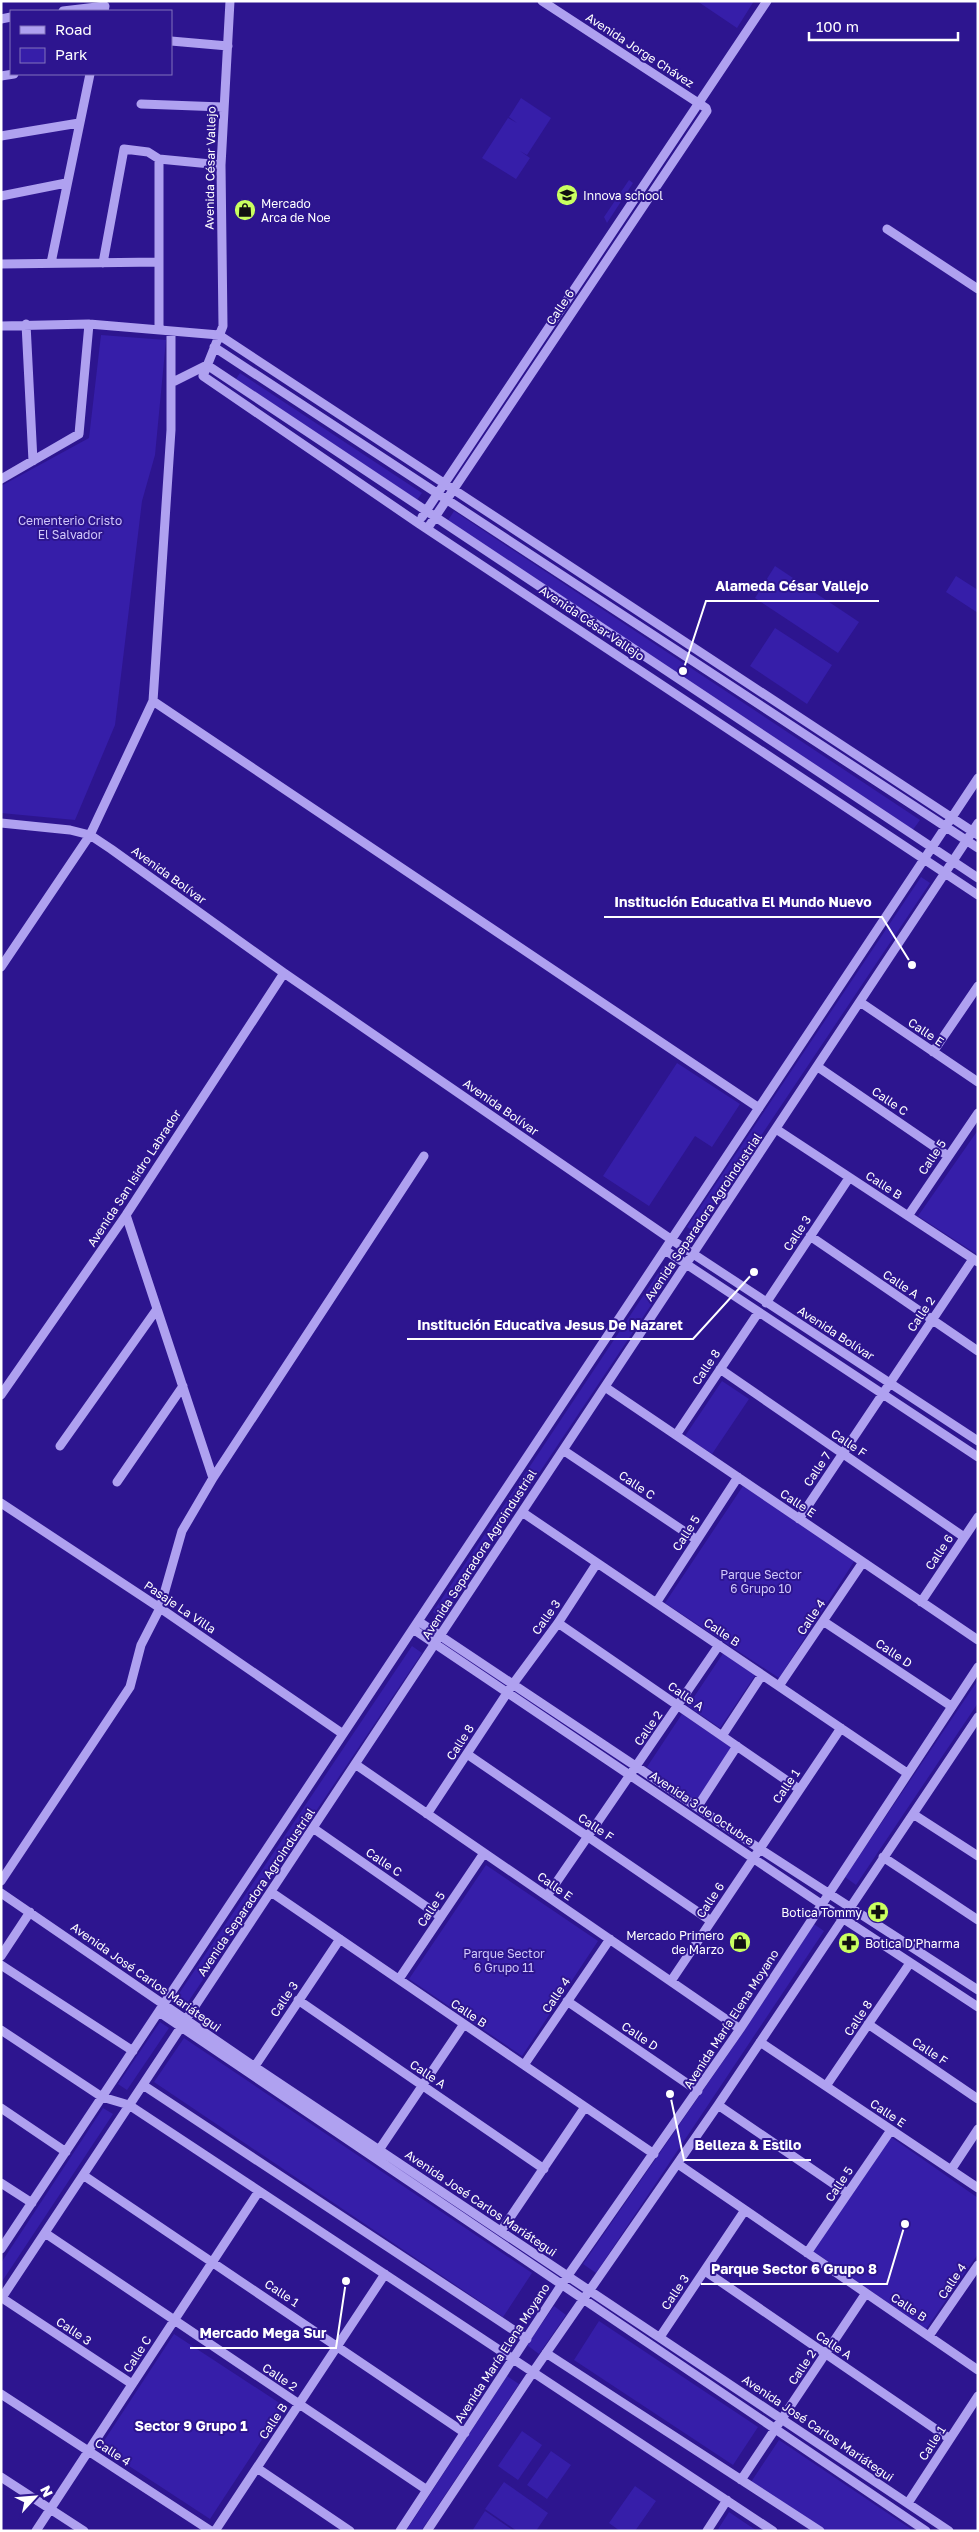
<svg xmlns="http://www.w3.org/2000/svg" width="979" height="2532" font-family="'Golos Text',sans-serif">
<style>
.green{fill:#361ea9}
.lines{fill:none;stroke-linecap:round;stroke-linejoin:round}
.minor{stroke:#afa1f0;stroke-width:9}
.labels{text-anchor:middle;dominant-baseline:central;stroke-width:4;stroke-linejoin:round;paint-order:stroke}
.street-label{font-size:12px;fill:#fff;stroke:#2d158f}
.poi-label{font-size:12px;fill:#fff;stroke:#2d158f;text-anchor:start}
.park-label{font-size:12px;fill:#d1c8fb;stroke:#2d158f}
.neighbourhood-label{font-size:14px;font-weight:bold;fill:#fff;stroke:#2d158f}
.leader{fill:none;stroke:#fff;stroke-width:2}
.callout-dot{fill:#fff;stroke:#2d158f;stroke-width:2}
.callout-label{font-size:14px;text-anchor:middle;font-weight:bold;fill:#fff;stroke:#2d158f;stroke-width:4;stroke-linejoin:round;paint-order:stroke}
</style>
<rect width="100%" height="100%" fill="#2d158f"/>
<path class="green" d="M697 1H754L737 28Z
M521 98 551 118 527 155 520 151 530 158 516 179 482 158 508 118 517 123 509 117Z
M629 180 633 183 607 223 604 217Z
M101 335 166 340 155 455 142 501 115 725 75 820 1 813V486L89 438Z
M240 373 422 493 417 500 236 379Z
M454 511 920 820 912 831 447 522Z
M775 566 859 622 838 653 755 598Z
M956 576 978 590V613L946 592Z
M775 628 832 665 807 704 750 666Z
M921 877 930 883 696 1233 687 1227Z
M677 1063 740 1104 712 1147 695 1136 649 1206 603 1176Z
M978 1130V1255L918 1216Z
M663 1266 673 1272 442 1619 433 1612Z
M722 1381 749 1399 712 1454 685 1436Z
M743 1486 855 1560 779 1678 665 1603Z
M412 1646 422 1653 184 2008 174 2001Z
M724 1652 756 1674 720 1728 688 1706Z
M978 1680V1703L856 1885 845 1877Z
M682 1714 732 1748 696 1801 647 1767Z
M486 1865 598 1941 522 2056 409 1979Z
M814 1924 824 1931 596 2273 583 2264 742 2034Z
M160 2022 169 2028 127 2090 118 2084Z
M184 2038 532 2273 503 2317 154 2082Z
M103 2108 113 2114 1 2283V2263Z
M891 2137 978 2198V2254L926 2329 813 2251Z
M554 2306 566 2315 539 2354 527 2345Z
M599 2321 758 2427 733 2465 574 2360Z
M174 2334 284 2406 210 2519 100 2447Z
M507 2376 519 2384 421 2531H406Z
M522 2431 542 2445 518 2480 498 2466Z
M779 2440 914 2531H825L751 2482Z
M551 2451 571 2465 547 2499 527 2485Z
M504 2482 548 2513 536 2531H517L485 2509Z
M635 2486 656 2501 635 2531H620L609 2523Z
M485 2511 514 2531H472Z
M729 2512 757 2531H717Z"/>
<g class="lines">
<path class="minor" d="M230 1 221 165 223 326 203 376 418 523 978 895
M63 11 105 6 104 11
M1 19 11 17
M171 41 228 46
M1 76 14 74
M141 104 223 107
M1 136 79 123
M1 196 66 183
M887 229 978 289
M51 263 90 74
M103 263 124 149 148 152 159 159 221 165
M1 264 159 262
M26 324 33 461
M1 326 89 324 219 335 978 835
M159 330V159
M214 347 978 848
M171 383 207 365 978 878
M1 479 79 434 89 324
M422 517 767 1
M427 529 707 111 706 108 542 1
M153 701 759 1108
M1 823 70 830 90 835 111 849 284 973 672 1240 978 1441
M1 967 90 835 153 701 171 430V331
M860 1002 978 1082
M933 1052 978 986
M818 1067 948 1156
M776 1129 978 1262
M126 1215 213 1478
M908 1216 978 1113
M810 1236 978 1351
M665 1250 978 1457
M766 1303 849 1178
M720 1369 964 1537
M605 1387 978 1640
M1 1395 126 1215 284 973
M676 1435 758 1313
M60 1446 157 1309
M563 1450 697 1540
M117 1482 183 1386
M1 1503 160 1608 343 1734
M522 1512 907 1773
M799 1519 973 1259
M921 1602 978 1517
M656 1603 738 1477
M418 1621 760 1849 978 1990
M823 1621 951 1706
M558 1623 799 1789
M413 1629 821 1904 978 2007
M779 1686 863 1562
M722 1736 762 1675
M467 1754 711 1921
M355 1764 740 2029
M698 1806 737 1746
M427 1814 513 1684 558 1623 597 1563
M913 1814 978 1856
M313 1828 441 1917
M883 1857 978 1920
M1 1881 130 1687 141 1645 160 1608 182 1531 213 1478 424 1156
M271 1892 654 2154
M1 1893 255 2067 949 2531
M547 1896 719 1645
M1 1956 30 1912
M1 1965 133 2051
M399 1979 484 1853
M671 1981 841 1728
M298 2000 544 2169
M567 2001 698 2091
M159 2012 926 2531
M868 2024 978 2099
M1 2030 102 2097 129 2105 773 2531
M760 2042 978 2188
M524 2065 610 1939
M251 2072 340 1939
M143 2085 527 2339
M826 2086 910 1963
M718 2105 847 2193
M1 2108 66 2152
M379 2150 464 2024
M678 2164 978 2370
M951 2170 978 2129
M83 2175 465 2433
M1 2183 32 2203
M501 2231 585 2107
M45 2233 427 2490
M1 2249 978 778
M807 2253 891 2130
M705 2271 950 2439
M2 2298 132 2384
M1 2299 978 823
M929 2336 978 2265
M660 2337 745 2210
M546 2353 820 2531
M1 2394 211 2531
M257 2468 350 2531
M1 2477 84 2531
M741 2480 866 2293
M908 2503 978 2396
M36 2531 259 2191
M215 2531 385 2274
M400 2531 562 2284 740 2029 978 1667
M427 2531 533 2372 718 2105 978 1717
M707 2531 727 2500"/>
</g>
<defs>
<g id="school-disc" transform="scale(1.125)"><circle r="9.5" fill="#c9ff60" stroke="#2d158f"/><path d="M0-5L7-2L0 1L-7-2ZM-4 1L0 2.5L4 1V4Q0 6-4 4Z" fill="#111"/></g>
<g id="shop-disc" transform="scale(1.125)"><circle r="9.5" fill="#c9ff60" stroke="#2d158f"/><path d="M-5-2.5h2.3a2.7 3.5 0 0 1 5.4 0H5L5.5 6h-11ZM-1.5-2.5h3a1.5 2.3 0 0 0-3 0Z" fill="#111"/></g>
<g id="pharmacy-disc" transform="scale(1.125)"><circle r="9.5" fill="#c9ff60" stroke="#2d158f"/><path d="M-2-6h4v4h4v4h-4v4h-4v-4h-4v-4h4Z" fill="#111"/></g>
</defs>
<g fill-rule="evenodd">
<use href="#school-disc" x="567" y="195"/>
<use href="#shop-disc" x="245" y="210"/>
<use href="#pharmacy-disc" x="878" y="1912"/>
<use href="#shop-disc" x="740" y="1942"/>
<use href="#pharmacy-disc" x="849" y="1943"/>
</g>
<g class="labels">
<g class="street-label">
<text transform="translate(640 50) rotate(33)">Avenida Jorge Chávez</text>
<text transform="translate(210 168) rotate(-89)">Avenida César Vallejo</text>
<text transform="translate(560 307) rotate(-56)">Calle 6</text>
<text transform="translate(592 623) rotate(34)">Avenida César Vallejo</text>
<text transform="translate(169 875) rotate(36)">Avenida Bolívar</text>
<text transform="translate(926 1032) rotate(34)">Calle E</text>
<text transform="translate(890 1101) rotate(34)">Calle C</text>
<text transform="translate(501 1107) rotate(35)">Avenida Bolívar</text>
<text transform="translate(932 1157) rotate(-56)">Calle 5</text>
<text transform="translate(134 1178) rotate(-57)">Avenida San Isidro Labrador</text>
<text transform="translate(884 1185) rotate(33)">Calle B</text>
<text transform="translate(703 1217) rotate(-56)">Avenida Separadora Agroindustrial</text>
<text transform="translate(797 1233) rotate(-56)">Calle 3</text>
<text transform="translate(901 1284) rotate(34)">Calle A</text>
<text transform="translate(921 1314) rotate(-56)">Calle 2</text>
<text transform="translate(836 1333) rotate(33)">Avenida Bolívar</text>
<text transform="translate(706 1367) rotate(-56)">Calle 8</text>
<text transform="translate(849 1443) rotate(34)">Calle F</text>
<text transform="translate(817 1469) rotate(-56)">Calle 7</text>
<text transform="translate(637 1485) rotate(34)">Calle C</text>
<text transform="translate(798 1503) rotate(34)">Calle E</text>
<text transform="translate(686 1533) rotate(-57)">Calle 5</text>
<text transform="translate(939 1552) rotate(-56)">Calle 6</text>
<text transform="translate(479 1554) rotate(-57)">Avenida Separadora Agroindustrial</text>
<text transform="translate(180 1607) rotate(34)">Pasaje La Villa</text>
<text transform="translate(546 1617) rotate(-55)">Calle 3</text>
<text transform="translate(811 1617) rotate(-56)">Calle 4</text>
<text transform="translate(722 1632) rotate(34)">Calle B</text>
<text transform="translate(894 1653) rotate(34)">Calle D</text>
<text transform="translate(686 1696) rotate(35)">Calle A</text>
<text transform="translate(648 1728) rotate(-55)">Calle 2</text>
<text transform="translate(460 1742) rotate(-57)">Calle 8</text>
<text transform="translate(786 1786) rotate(-56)">Calle 1</text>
<text transform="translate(702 1808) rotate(34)">Avenida 3 de Octubre</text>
<text transform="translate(596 1827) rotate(34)">Calle F</text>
<text transform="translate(384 1862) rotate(34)">Calle C</text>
<text transform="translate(555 1886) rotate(35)">Calle E</text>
<text transform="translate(256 1892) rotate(-56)">Avenida Separadora Agroindustrial</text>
<text transform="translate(710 1900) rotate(-56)">Calle 6</text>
<text transform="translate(431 1909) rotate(-56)">Calle 5</text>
<text transform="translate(146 1977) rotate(35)">Avenida José Carlos Mariátegui</text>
<text transform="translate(556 1995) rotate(-56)">Calle 4</text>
<text transform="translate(284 1999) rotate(-56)">Calle 3</text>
<text transform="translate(469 2013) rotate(34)">Calle B</text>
<text transform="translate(858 2018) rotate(-56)">Calle 8</text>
<text transform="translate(731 2019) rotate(-57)">Avenida María Elena Moyano</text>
<text transform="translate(640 2036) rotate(34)">Calle D</text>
<text transform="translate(930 2051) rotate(34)">Calle F</text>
<text transform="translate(428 2074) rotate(34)">Calle A</text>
<text transform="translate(888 2113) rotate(34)">Calle E</text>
<text transform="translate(839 2184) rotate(-56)">Calle 5</text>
<text transform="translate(481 2203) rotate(34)">Avenida José Carlos Mariátegui</text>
<text transform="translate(952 2281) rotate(-56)">Calle 4</text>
<text transform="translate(675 2292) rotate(-56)">Calle 3</text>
<text transform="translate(282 2293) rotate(34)">Calle 1</text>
<text transform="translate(909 2307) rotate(34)">Calle B</text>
<text transform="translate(74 2331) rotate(34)">Calle 3</text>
<text transform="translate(834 2345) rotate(34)">Calle A</text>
<text transform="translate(502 2353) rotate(-57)">Avenida María Elena Moyano</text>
<text transform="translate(137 2354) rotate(-57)">Calle C</text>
<text transform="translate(802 2367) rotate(-56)">Calle 2</text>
<text transform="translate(280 2377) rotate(34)">Calle 2</text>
<text transform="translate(273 2421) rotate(-56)">Calle B</text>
<text transform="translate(818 2428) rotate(34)">Avenida José Carlos Mariátegui</text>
<text transform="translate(932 2443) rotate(-57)">Calle 1</text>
<text transform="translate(113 2452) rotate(33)">Calle 4</text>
</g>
<g class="poi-label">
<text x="583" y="195">Innova school</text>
<text x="261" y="203">Mercado<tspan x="261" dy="14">Arca de Noe</tspan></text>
<text x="862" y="1912" text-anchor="end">Botica Tommy</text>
<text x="724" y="1935" text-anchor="end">Mercado Primero<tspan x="724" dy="14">de Marzo</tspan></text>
<text x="865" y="1943">Botica D'Pharma</text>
</g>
<g class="park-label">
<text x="70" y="520">Cementerio Cristo<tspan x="70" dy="14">El Salvador</tspan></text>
<text x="761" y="1574">Parque Sector<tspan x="761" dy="14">6 Grupo 10</tspan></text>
<text x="504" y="1953">Parque Sector<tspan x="504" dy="14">6 Grupo 11</tspan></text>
</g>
<g class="neighbourhood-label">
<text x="191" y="2425">Sector 9 Grupo 1</text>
</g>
</g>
<path class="leader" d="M683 671L706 601H879M912 965L882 917H604M754 1272L693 1339H407M670 2094L684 2160H811M905 2224L887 2284H701M346 2281L336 2348H190"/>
<g class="callout-dot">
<circle cx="683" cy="671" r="5"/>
<circle cx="912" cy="965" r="5"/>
<circle cx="754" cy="1272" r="5"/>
<circle cx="670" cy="2094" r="5"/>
<circle cx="905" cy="2224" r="5"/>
<circle cx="346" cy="2281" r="5"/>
</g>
<g class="callout-label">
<text x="792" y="591">Alameda César Vallejo</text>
<text x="743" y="907">Institución Educativa El Mundo Nuevo</text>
<text x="550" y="1330">Institución Educativa Jesus De Nazaret</text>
<text x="748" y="2150">Belleza &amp; Estilo</text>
<text x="794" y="2274">Parque Sector 6 Grupo 8</text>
<text x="263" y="2338">Mercado Mega Sur</text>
</g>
<rect width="979" height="2532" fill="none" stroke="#ffffff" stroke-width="5"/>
<rect x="10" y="10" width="162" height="65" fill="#2d158f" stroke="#8173bc"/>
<rect x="20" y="26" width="25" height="8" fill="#afa1f0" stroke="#8173bc"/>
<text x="55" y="35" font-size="15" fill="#ffffff">Road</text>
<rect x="20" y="48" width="25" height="15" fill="#361ea9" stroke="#8173bc"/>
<text x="55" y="60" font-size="15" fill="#ffffff">Park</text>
<g transform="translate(35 2497) rotate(64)" stroke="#2d158f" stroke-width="4" paint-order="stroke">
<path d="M0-4L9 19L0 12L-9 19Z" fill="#ffffff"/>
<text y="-8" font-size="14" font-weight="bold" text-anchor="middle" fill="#ffffff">N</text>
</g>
<path d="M809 32v8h149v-8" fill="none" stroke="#ffffff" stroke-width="2.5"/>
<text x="816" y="32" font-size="15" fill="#ffffff" stroke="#2d158f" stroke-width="4" paint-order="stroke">100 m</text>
</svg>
